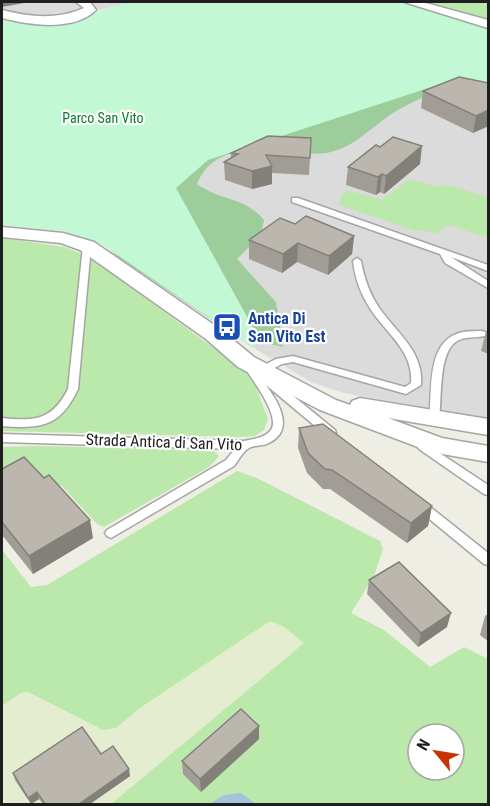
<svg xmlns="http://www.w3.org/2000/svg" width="490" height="806" font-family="'Roboto Condensed',sans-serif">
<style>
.residential{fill:#dcdbdb}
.farmland{fill:#e4edd0}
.grass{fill:#bbe8ab;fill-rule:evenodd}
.forest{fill:#9dcd9a}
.park{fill:#c2f8d3}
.water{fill:#a5c3dc}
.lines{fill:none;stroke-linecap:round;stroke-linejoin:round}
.lane-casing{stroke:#a5a5a5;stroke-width:3}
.street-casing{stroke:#a5a5a5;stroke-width:3}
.lane{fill:#fff;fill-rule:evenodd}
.street{fill:#fff;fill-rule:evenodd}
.wall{fill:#a19d96}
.shaded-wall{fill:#83807a}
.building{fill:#bbb7ae;stroke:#83807a;stroke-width:1.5}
.labels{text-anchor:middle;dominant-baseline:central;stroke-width:4.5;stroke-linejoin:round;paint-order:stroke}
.far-park-label{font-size:14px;fill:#0e7a30;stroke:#fff}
.transit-label{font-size:16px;font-weight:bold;fill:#164399;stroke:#fff;text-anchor:start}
.street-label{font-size:16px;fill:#1e1e1e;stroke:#fff}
</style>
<rect width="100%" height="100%" fill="#efeee4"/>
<path class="residential" d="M2 2H131L100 10 85 9 58 17 22 15 2 10Z
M447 82 488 94V418L344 393 313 383 252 347 260 342 176 188 208 160Z"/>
<path class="farmland" d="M270 621 284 627 305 642 111 804H8L2 798V706L21 693 28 692 103 730 116 728 140 708Z"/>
<path class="grass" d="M420 2H488V21Z
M409 179 439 187 448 185 488 197V238L449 225 436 234 422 230 415 231 339 205 342 194 347 190 382 200Z
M2 238 65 247 91 258 252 376 268 419 264 430 255 436 240 437 2 431Z
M35 446 213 450 219 456 209 467 104 527 97 524 61 485 2 486V447Z
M237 471 257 478 380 541 383 549 374 576 351 613 384 630 430 667 464 647 488 659V804H111L304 643 284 627 270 621 140 708 116 728 103 730 28 692 21 693 2 706V550L31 587 47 585ZM418 734H454V770H418Z"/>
<path class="forest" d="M446 77 450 86C432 94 413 101 396 111 373 125 354 149 326 153 284 158 219 131 197 184 222 202 244 196 264 220L261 235 237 259 276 302 283 347 261 342 252 347 118 257 2 145Z"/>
<path class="park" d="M131 2H395L448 13 488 28V94L447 82 208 160 176 188 261 342 252 347 100 243 62 231 2 225V17C56 32 81 15 131 2Z"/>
<path class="water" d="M241 793 256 804H209L224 795Z"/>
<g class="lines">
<g class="lane-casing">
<path id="lane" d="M292 198H298L488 265V271L451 257 488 281V288L445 263 440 254 292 202Z
M87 243 91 246 78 389C60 427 41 429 2 426V418C34 421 52 421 68 389L83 246Z
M357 258 361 261C364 278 370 295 380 309 397 333 424 352 421 385L406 394 293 362 282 364 265 373 335 430 336 433 335 436H327L266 385C279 403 296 431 267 444 262 446 254 445 249 448 243 451 238 461 234 466L111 538 107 536 105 533 107 530 226 460 235 449 2 442V434L244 441C253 439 265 438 271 430 281 416 251 378 243 365L248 362 252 363 257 371 258 368 276 359 293 356 405 387 411 383C414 352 387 334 371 310 361 295 355 279 353 261Z
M482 331 485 332 487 334 485 336C476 338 466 336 457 341 438 352 442 399 439 419L438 422H430L429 419C433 390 425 340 463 332 469 331 476 331 482 331Z
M423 442 488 485V495L484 494 419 449 417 446 419 443Z
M420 501 424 502 488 553V565L484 564 416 508 414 505 416 502Z"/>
</g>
<g class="street-casing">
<path id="street" d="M76 2H90L96 10C74 32 29 25 2 18V10C30 17 57 20 84 8Z
M404 2H422L488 20V28Z
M2 227 63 233 94 242 220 329 254 357 336 400 350 405 352 401 360 398 488 419V435L388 418 442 438 488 446V462L431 452 320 410 238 367 206 339 80 250 61 243 2 237Z"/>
</g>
<use href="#lane" class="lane"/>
<use href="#street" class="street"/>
</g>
<path class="wall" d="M489 83 473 133 421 108 423 91Z
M311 138 309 175 272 173V184L252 189 225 180 224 162 231 158V153Z
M420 164 384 194 380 192 376 195 346 185 348 167Z
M295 224 354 236 352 254 328 275 297 262 282 273 249 259V240Z
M489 329V354L481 351 486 331Z
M299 428 432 506 428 526 407 543 330 489H323L307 473 298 448Z
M2 469 44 478 93 538 33 574 2 535Z
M369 580 447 627 418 647 367 594Z
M489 613V642L480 635 485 616Z
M259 726V739L201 792 183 774 182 761Z
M101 754 130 776 90 804H43L39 799 31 804 15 780 13 773Z"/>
<path class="shaded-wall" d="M2 2H24V3L2 7Z
M489 110V126L473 133 476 116Z
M422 146 420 164 384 194 386 176Z
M272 166V184L252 189V171Z
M382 174 380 192 376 195 378 177Z
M354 236 352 254 328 275 329 256Z
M298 243 297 262 282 273 283 254Z
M432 506 428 526 407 543 411 523Z
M90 520 93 538 33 574 29 556Z
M451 613 447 627 418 647 421 633Z
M259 726V739L201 792 200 779Z
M129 769 130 776 90 804H79Z
M37 792 39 799 31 804 28 798Z"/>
<path class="building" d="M459 77 489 83V110L476 116 423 91Z
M268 136 311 138 310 158 266 155 272 166 252 171 224 162 238 154 231 153Z
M393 137 422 146 386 176 382 174 378 177 348 167 376 145 380 147Z
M306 216 354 236 329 256 298 243 283 254 249 240 280 218 295 224Z
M323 424 432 506 411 523 332 470 325 469 308 453 299 428Z
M24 457 44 478 49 475 90 520 29 556 2 522V469Z
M399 562 451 613 421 633 369 580Z
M241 709 259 726 200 779 182 761Z
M82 727 101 754 113 746 129 769 79 804H45L37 792 28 798 13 773Z"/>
<defs>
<g id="bus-square" transform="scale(1.5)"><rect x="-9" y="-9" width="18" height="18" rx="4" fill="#1a4fb4" stroke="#fff"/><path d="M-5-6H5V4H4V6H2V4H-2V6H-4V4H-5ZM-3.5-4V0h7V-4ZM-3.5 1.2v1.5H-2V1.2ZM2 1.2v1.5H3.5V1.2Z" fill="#fff"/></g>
</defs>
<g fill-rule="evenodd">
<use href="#bus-square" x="227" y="327"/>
</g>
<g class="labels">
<g class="far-park-label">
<text x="103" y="118">Parco San Vito</text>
</g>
<g class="transit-label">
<text x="248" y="318">Antica Di<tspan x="248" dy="18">San Vito Est</tspan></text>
</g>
<g class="street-label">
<text transform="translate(164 442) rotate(2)">Strada Antica di San Vito</text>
</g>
</g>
<rect width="490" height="806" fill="none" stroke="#1e1e1e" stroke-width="6"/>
<g transform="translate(436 752) rotate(300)"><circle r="28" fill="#ffffff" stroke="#a5a5a5" stroke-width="1.5"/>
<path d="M0-4.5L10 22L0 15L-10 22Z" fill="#c83204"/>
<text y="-9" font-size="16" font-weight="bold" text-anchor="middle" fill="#1e1e1e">N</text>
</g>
</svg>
